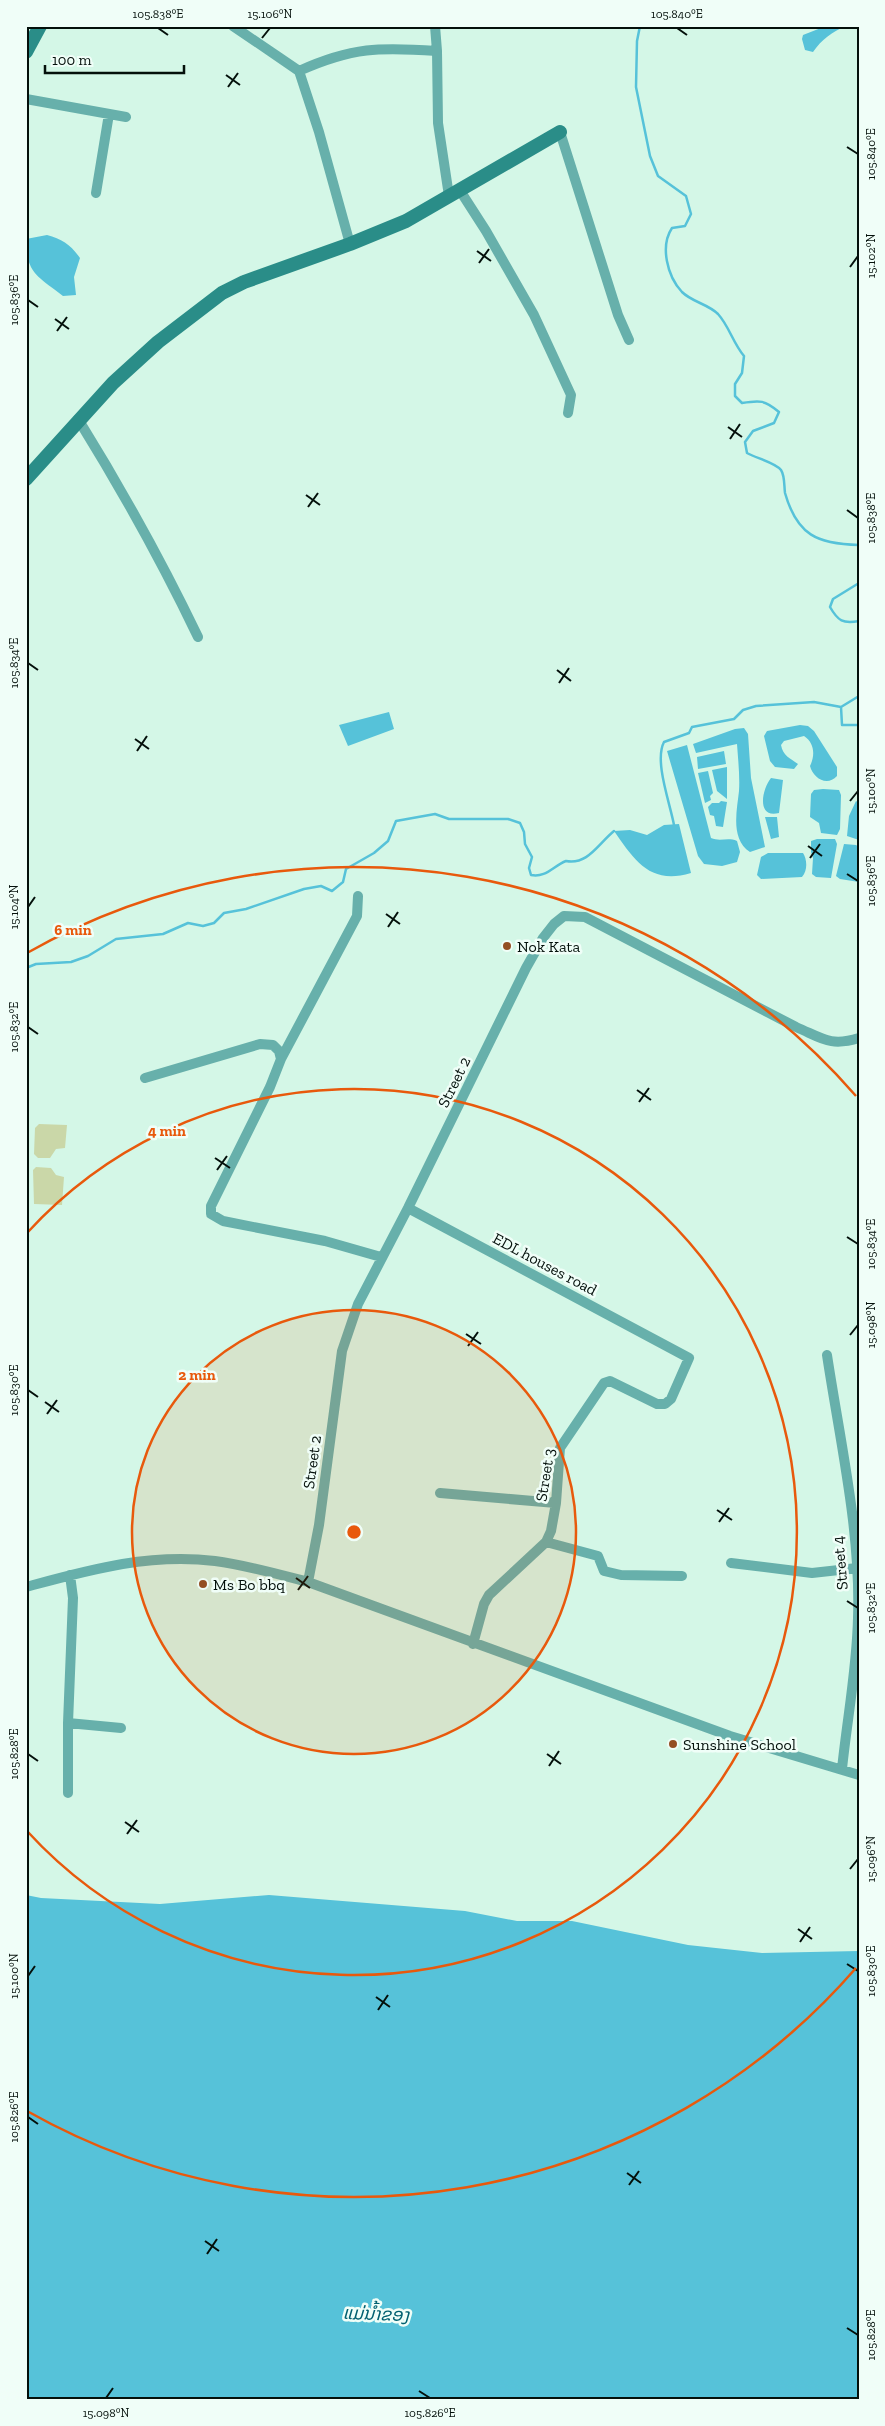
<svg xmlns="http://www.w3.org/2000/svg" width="885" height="2426" font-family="'Zilla Slab','Noto Sans Lao',serif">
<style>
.green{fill:#cad7a8}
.water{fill:#56c2d9}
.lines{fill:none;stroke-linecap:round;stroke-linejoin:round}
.stream{stroke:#56c2d9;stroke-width:2.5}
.street{stroke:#67b0ab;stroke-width:10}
.secondary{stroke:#2a8d88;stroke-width:14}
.ticks{fill:none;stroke:#04100b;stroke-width:2}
.ring{fill:none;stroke:#e8590c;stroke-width:2.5}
.poi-dot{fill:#944f23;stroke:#f0fef8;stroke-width:2}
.labels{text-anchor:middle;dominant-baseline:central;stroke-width:5;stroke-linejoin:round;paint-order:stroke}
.poi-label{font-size:16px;fill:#04100b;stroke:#f0fef8;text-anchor:start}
.street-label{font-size:16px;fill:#04100b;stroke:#f0fef8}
.water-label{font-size:18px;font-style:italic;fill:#006070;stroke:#f0fef8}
.centre{fill:#e8590c;stroke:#f0fef8;stroke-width:2.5}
.ring-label{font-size:15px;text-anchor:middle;font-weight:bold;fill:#e8590c;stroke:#f0fef8;stroke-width:5;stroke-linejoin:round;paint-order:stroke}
.neatline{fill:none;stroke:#04100b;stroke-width:2}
.ticks-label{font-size:12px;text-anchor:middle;fill:#04100b}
</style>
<rect width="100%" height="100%" fill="#d4f7e7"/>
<path class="green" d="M39 1124 67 1125 65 1148 56 1149 50 1158H38L34 1154 35 1128Z
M36 1167 51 1168 56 1175 64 1177 62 1205 34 1204 33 1170Z"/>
<path class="water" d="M826 26H846C832 32 822 39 813 52L805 50 802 39 803 35Z
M47 235C62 239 71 245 80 258L74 277 76 295 63 296C38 276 26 274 26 239Z
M389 712 394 729 348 746 339 725Z
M800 725 808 726 814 731 837 767V776C827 787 813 778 810 766 815 756 815 743 804 736L784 741 781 745C783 756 790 758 798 764L794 769 775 767 770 761 764 736 767 731Z
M744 728 748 734 751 778 765 847 750 852C730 839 737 810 739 791 740 776 738 759 737 744L696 753 693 744 735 729Z
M687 745 711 838C720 842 728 837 737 841L740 852 737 862 722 866 704 864 698 856 667 751Z
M724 751 726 764 698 769 697 757Z
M727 767V799L717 791 712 770Z
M708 771 713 793 710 796 711 800 705 803 698 773Z
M771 778 783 780 779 813C756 819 762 789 771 778Z
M823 789 839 790 841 795 840 829 837 835 821 833 819 823 810 817 811 794 814 790Z
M721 801 727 802 723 827 716 826 714 816 710 815 708 807 712 803H719Z
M856 801 859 803V840L847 836 849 816Z
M765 817H777L779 837 771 839Z
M679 824 691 873C650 885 635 861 614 831L630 830 647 835 664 825Z
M817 839H835L837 844 831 878 816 877 812 874 813 858 811 852V841Z
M844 844 856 845 859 847V882L840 879 836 876Z
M768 853H803C807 859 808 870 802 877L761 879 757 875 761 857Z
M26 1895 41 1898 160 1904 269 1895 465 1911 517 1921H572L688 1945 762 1953 859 1951V2400H26Z"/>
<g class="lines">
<path class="stream" d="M640 26 637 41 636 87 650 156 658 176 686 196 691 214 685 226 672 228C660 246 667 276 682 292 692 302 708 304 718 314 729 326 733 343 744 356L742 373 735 384V396L742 403C760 400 765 400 779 412L774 423 753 431 745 442 747 453C756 458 776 463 781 470 785 476 784 486 785 493 797 535 817 544 859 545
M859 583 833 599 830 607C838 621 843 624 859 621
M859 696 841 707 842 725H859
M674 825C670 803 654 761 664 742L689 733 692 727 734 719 743 710 756 706 814 702 841 707
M26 968 36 964 71 962 88 956 116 939 163 934 188 923 203 926 214 923 224 913 246 909 304 889 321 886 332 891 343 882 346 869 374 853 388 841 396 821 435 814 449 819H508L520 823 524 832 525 844 532 857 529 868 531 875C546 878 553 866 566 861 588 865 598 844 614 831"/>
<path class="street" d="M233 26 299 71 319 132 350 244
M435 26 437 51
M299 71C352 47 380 47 437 51L438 123 449 196
M26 99 126 117
M560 132 618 315 629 340
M459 189 486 231 534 315 571 395 568 413
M96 193 109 114
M78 419C122 490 162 562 198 637
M281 1059 357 916 358 896
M145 1078 260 1044 273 1045 279 1051 281 1059 270 1087 211 1206V1214L223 1221 325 1241 381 1257
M408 1208 689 1358 671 1399 665 1404H657L610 1381 604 1383 560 1448 556 1503 551 1531 546 1542 489 1595 484 1604 473 1644
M827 1355C840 1441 861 1532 858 1618 857 1668 847 1720 842 1769
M440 1493 556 1503
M546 1542 598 1556 604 1571 621 1575 682 1576
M731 1563 812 1573 857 1568
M308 1582 319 1525 342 1351 358 1304 408 1208 526 968 543 938 554 924 564 916 585 917 796 1027C822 1038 830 1047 859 1038
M26 1587C89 1570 148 1553 215 1561 246 1565 277 1574 308 1582L730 1736 859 1775
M68 1723 121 1728
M68 1793V1723L73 1598 70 1575"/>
<path class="secondary" d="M26 52 40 26
M26 479 113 383 158 342 222 293 244 282 350 244 406 221 560 132"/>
</g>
<path class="ticks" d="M158 28 168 35M677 28 687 35M262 38 270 28M226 75 240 85M228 87 238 73M847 147 858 154M477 251 491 261M479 263 489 249M850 267 858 256M28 300 38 307M55 319 69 329M57 331 67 317M728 427 742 437M730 439 740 424M306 495 320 505M308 507 318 493M847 510 858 518M28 663 38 670M557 670 571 681M559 683 569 668M135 739 149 749M137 751 147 736M850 801 858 791M808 846 822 856M810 858 820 844M847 874 858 881M28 907 35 897M386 914 400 924M388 927 398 912M28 1027 38 1034M637 1090 651 1100M639 1102 649 1088M215 1158 230 1168M217 1170 227 1156M847 1237 858 1244M466 1334 481 1344M850 1335 858 1325M468 1346 478 1332M28 1390 38 1397M45 1402 59 1412M47 1414 57 1400M717 1510 732 1520M719 1522 729 1508M296 1578 310 1588M298 1590 308 1576M847 1601 858 1608M28 1754 38 1761M547 1754 561 1764M549 1766 559 1751M125 1822 139 1832M127 1834 137 1820M850 1869 858 1859M798 1929 812 1939M800 1942 810 1927M847 1964 858 1971M28 1976 35 1966M376 1997 390 2007M378 2010 388 1995M28 2117 38 2124M627 2173 641 2183M629 2185 639 2171M205 2241 219 2251M207 2254 217 2239M847 2328 858 2335M419 2391 430 2398M106 2398 113 2388"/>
<circle cx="354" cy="1532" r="222" fill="#e8590c" fill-opacity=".12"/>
<g class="ring">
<circle cx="354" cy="1532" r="222"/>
<path d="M27 1233A443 443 0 1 1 27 1831"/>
<path d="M856 1968A665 665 0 0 1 27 2111M27 953A665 665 0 0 1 856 1096"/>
</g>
<g class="poi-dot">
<circle cx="507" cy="946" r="5"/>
<circle cx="203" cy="1584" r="5"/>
<circle cx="673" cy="1744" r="5"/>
</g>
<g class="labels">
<g class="poi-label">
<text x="517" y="946">Nok Kata</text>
<text x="213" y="1584">Ms Bo bbq</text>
<text x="683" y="1744">Sunshine School</text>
</g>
<g class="street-label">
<text transform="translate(454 1082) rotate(-64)">Street 2</text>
<text transform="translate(545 1264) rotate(28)">EDL houses road</text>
<text transform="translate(312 1462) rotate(-82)">Street 2</text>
<text transform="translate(545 1475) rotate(-81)">Street 3</text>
<text transform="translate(840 1563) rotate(-95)">Street 4</text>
</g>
<g class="water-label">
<text transform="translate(376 2314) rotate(2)">ແມ່ນ້ຳຂອງ</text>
</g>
</g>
<circle cx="354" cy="1532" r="8" class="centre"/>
<g class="ring-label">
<text x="73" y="935">6 min</text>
<text x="167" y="1136">4 min</text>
<text x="197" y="1380">2 min</text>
</g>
<rect width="885" height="2426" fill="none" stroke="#f0fef8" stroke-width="55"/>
<path d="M45 65v8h139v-8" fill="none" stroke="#04100b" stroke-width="2.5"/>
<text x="52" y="65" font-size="15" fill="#04100b" stroke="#f0fef8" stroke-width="4" paint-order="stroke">100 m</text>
<rect x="28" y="28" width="830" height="2370" class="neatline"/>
<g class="ticks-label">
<text x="158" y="18">105.838°E</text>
<text x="270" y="18">15.106°N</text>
<text x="677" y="18">105.840°E</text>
<text transform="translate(871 154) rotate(-90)" y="4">105.840°E</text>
<text transform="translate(871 256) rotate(-90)" y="4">15.102°N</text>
<text transform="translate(14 300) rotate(-90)" y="4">105.836°E</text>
<text transform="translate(871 518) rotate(-90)" y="4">105.838°E</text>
<text transform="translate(14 663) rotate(-90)" y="4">105.834°E</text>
<text transform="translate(871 791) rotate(-90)" y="4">15.100°N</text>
<text transform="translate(871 881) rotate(-90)" y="4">105.836°E</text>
<text transform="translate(14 907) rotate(-90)" y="4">15.104°N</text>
<text transform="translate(14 1027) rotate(-90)" y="4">105.832°E</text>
<text transform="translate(871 1244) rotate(-90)" y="4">105.834°E</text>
<text transform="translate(871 1325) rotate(-90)" y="4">15.098°N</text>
<text transform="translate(14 1390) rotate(-90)" y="4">105.830°E</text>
<text transform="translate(871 1608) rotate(-90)" y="4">105.832°E</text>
<text transform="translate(14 1754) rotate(-90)" y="4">105.828°E</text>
<text transform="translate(871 1859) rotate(-90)" y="4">15.096°N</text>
<text transform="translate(871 1971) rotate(-90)" y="4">105.830°E</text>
<text transform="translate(14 1976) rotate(-90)" y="4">15.100°N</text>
<text transform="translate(14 2117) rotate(-90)" y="4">105.826°E</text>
<text transform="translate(871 2335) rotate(-90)" y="4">105.828°E</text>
<text x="106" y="2417">15.098°N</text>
<text x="430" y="2417">105.826°E</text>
</g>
</svg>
